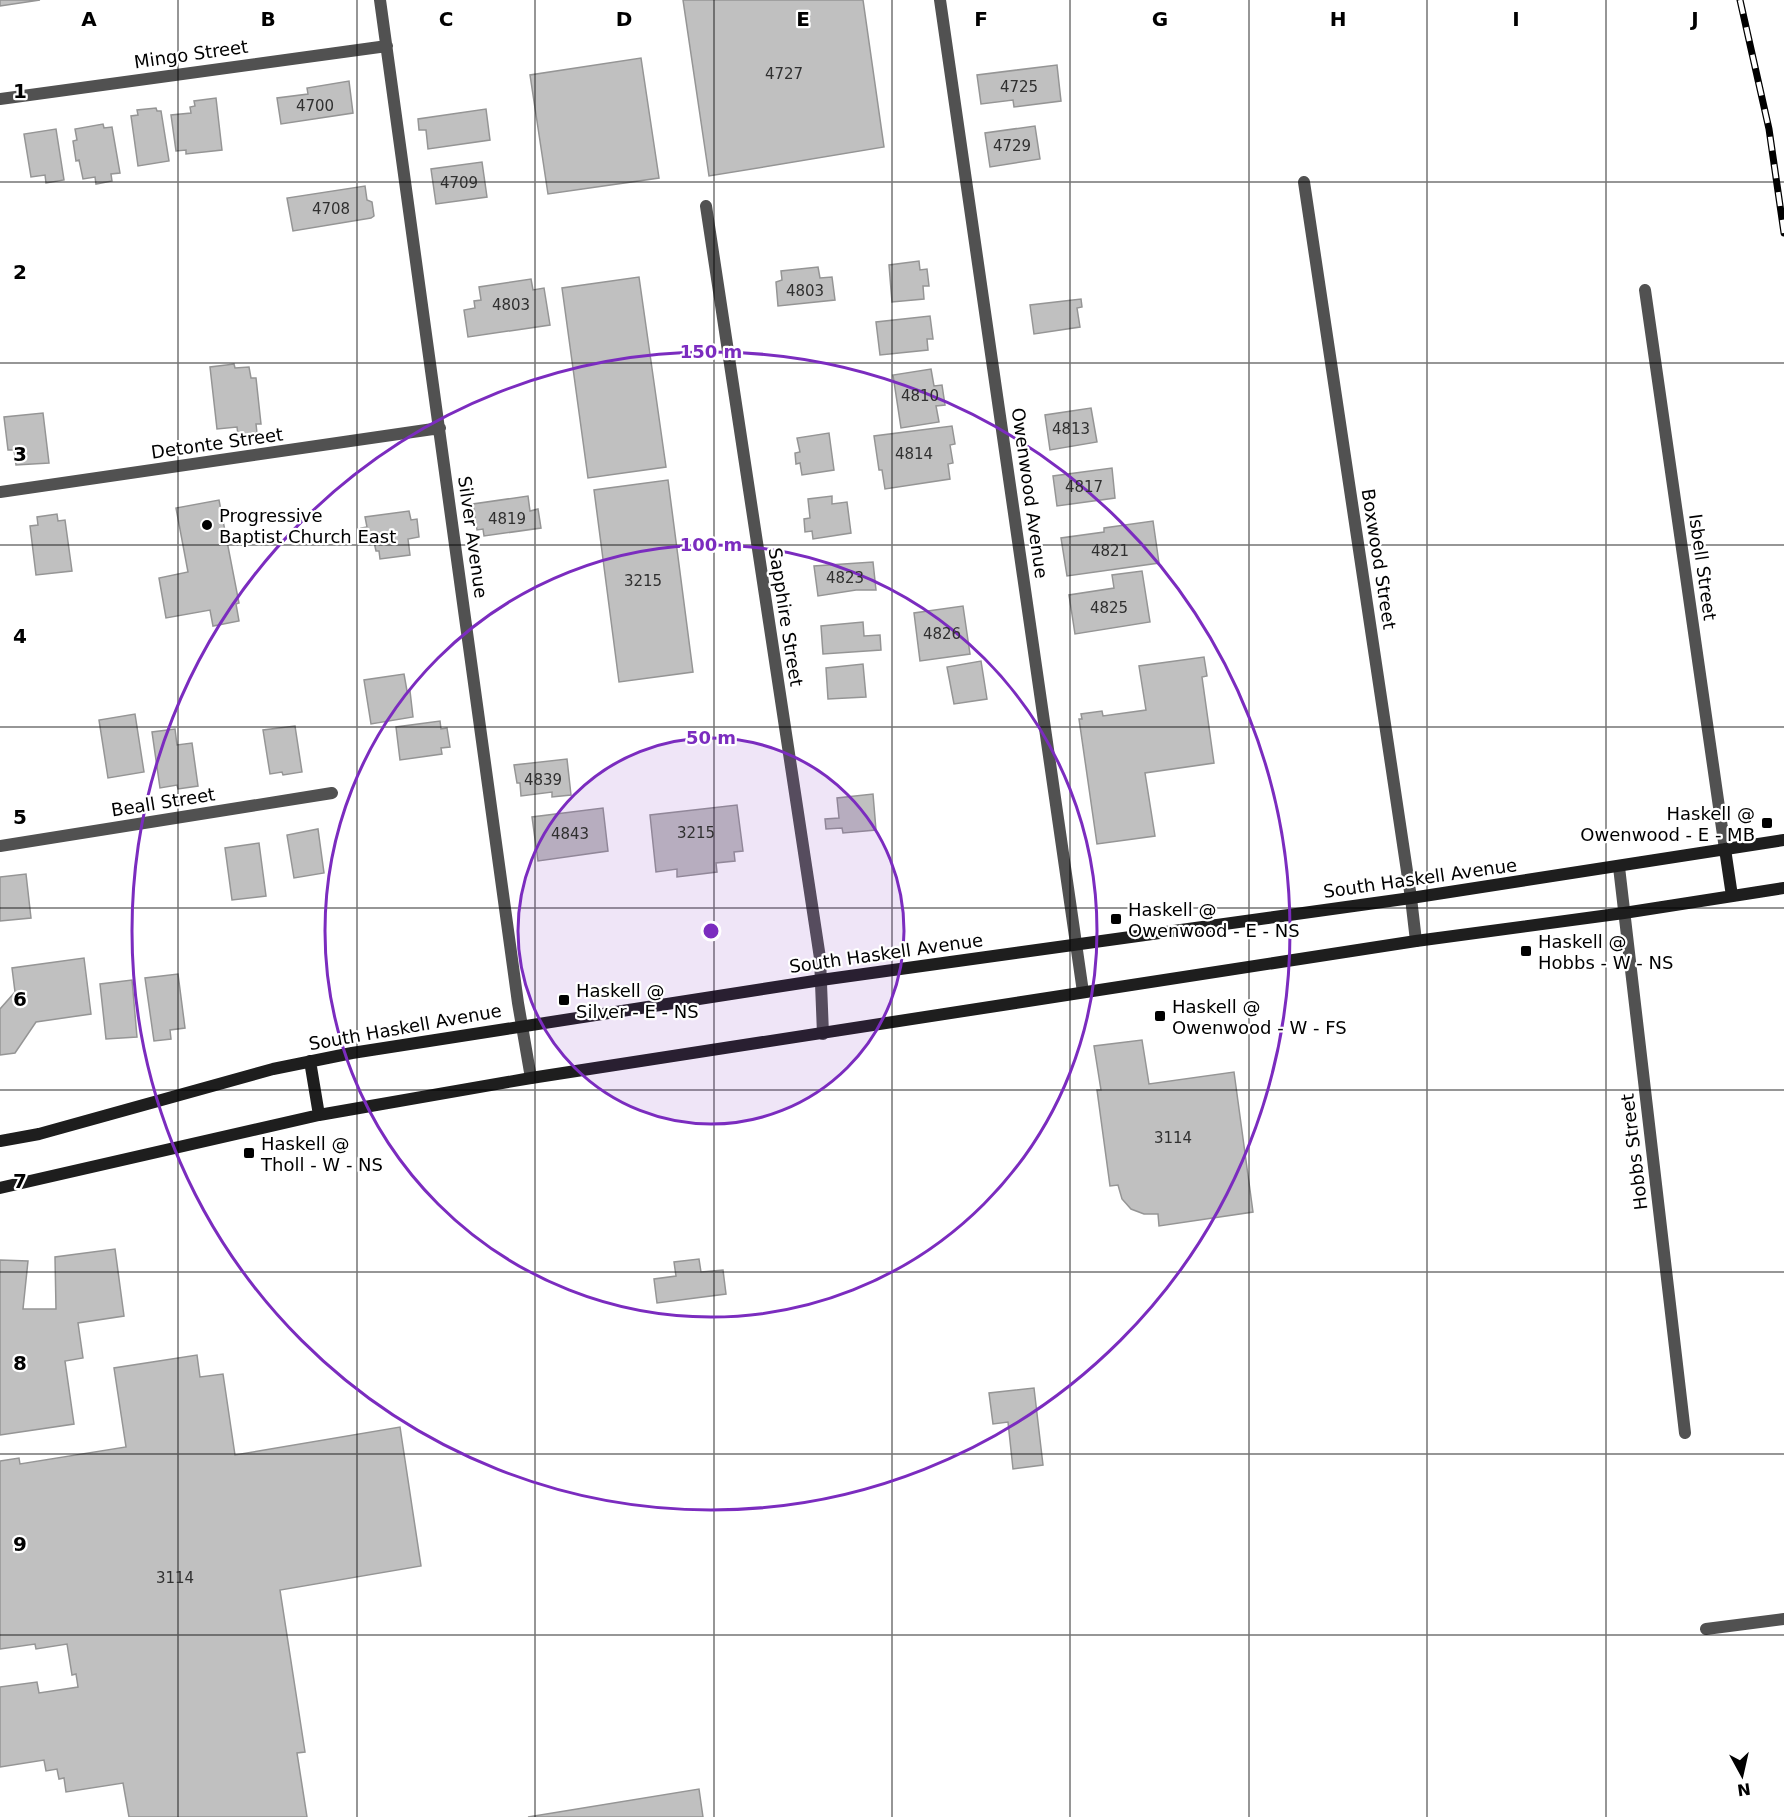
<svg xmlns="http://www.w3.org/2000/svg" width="1784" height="1817" font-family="'DejaVu Sans',sans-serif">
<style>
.building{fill:#c0c0c0;stroke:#959595;stroke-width:1.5}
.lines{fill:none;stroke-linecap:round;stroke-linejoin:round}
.minor{stroke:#515151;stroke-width:12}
.secondary{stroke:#1e1e1e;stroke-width:12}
.rail-casing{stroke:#000;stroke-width:7}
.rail{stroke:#fff;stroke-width:4.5;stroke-dasharray:14;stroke-linecap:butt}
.grid{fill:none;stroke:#000;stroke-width:1.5;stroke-opacity:0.55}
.ring{fill:none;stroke:#7b2cbf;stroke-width:3}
.poi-dot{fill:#000;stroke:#fff;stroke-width:2}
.labels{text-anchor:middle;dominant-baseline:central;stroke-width:4.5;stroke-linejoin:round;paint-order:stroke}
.number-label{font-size:15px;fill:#303030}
.street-label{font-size:18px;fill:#000;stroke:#fff}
.poi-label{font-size:18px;fill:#000;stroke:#fff;text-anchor:start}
.grid-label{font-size:20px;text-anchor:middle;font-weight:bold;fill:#000;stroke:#fff;stroke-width:4.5;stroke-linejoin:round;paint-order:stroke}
.centre{fill:#7b2cbf;stroke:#fff;stroke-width:3}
.ring-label{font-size:18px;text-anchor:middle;font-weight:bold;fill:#7b2cbf;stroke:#fff;stroke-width:4.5;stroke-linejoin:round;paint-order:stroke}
</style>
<rect width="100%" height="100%" fill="#fff"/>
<path class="building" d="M0 0H40L0 6Z
M683 0H863L884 147 709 176Z
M641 58 659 178 548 194 530 75Z
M1057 65 1061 101 1014 107 1013 100 981 104 977 75Z
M349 81 353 113 281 124 277 98 308 94 307 88Z
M216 98 222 150 186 154V150L176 151 171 115 191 113 190 107 195 106 194 101Z
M156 108 157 111H161L169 161 138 166 131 116 138 115 137 110Z
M486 109 490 140 428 149 426 130H419L418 119Z
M103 124 104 128 112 127 120 173 111 174 112 181 96 184 95 177 83 179 79 160 76 161 73 141 77 140 75 129Z
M1035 126 1040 159 990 167 985 133Z
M56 129 64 180 46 183 45 175 31 177 24 134Z
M482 162 487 197 436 204 431 169Z
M365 186 367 200 372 202 374 216 371 218 293 231 287 198Z
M919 261 920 270 927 269 929 286H923L924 299 892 302 889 265Z
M818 267 820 278 832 277 835 300 778 306 776 282 782 280 781 271Z
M639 277 666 467 588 478 562 288Z
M531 279 533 290 544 288 550 325 468 337 464 310 475 308 474 301 481 300 479 287Z
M1081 299 1082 307 1077 308 1080 327 1034 334 1030 305Z
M930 316 933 339H927L928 350 880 355 876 322Z
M234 364 235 368 249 367 251 378H256L261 424H256L257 433 238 435 237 427 217 429 210 367Z
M931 369 934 386 942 385 945 405 936 406 939 422 901 428 893 375Z
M1091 408 1097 442 1050 450 1045 415Z
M43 413 49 463 16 465 14 450H8L4 417Z
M952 426 955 444 950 445 953 463 948 464 950 479 885 489 882 470H879L874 436Z
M829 433 834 470 802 475 800 463 796 464 795 453 800 452 797 438Z
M1112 468 1115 498 1057 506 1053 476Z
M668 480 693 672 619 682 594 490Z
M528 496 530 511 538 509 541 528 484 536 483 529 477 530 473 504Z
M832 496V504L847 502 851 533 813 539 812 531 805 532 804 519 810 518 808 499Z
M219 500 239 603 236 604 239 621 213 626 210 610 166 618 159 578 188 572 176 508Z
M409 511 411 520 417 519 419 537 408 539 410 555 380 559 379 551H376L374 542 364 544 361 528 367 527 365 517Z
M57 514 58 521 65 520 72 571 36 575 30 526 38 525 37 517Z
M1153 521 1159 563 1067 576 1061 538 1104 532V528Z
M873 562 876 590H856L818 596 814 566Z
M1142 571 1150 622 1075 634 1069 595 1114 588 1112 575Z
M963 606 970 654 920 661 914 613Z
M863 622 864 636 880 635 881 650 823 654 821 626Z
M1204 657 1207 676 1202 677 1214 763 1145 773 1155 836 1097 844 1079 719H1082L1081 714 1102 711 1103 716 1146 710 1139 666Z
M981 661 987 699 954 704 947 667Z
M863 664 866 697 828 699 826 668Z
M404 674 407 691H410L413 717 371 724 364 680Z
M135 714 144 772 108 778 99 720Z
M440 721 441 729 447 728 450 747 441 748 442 754 400 760 396 727Z
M295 726 302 772 283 775 282 772 270 774 263 730Z
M175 729 177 745 192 743 198 786 178 789 177 785 160 788 152 732Z
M567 759 571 795 552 797V792L521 796 520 783H517L514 765Z
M873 794 876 830 843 833 842 828 826 829 825 819 839 818 837 798Z
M737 805 743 851 734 852 735 861 716 863 717 872 677 877V869L656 872 650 815Z
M603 808 608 851 538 861 532 817Z
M318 829 324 873 294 878 287 835Z
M259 843 266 896 232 900 225 848Z
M26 874 31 918 0 921V877Z
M84 958 91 1014 36 1022 15 1053 0 1055V1009L15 992 12 968Z
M178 974 185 1028 170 1030 171 1039 154 1041 145 978Z
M132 980 137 1037 106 1039 100 984Z
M1142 1040 1149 1084 1234 1072 1253 1212 1159 1226 1158 1214H1144L1131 1209 1122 1199 1118 1185 1110 1186 1097 1090H1101L1094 1046Z
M115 1249 124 1316 78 1323 83 1358 65 1361 74 1424 0 1435V1260L28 1261 23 1309H56L55 1257Z
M699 1259 701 1272 723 1270 726 1294 657 1303 654 1279 676 1276 674 1262Z
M197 1355 200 1377 223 1374 235 1455 400 1427 421 1566 280 1590 305 1752 297 1753 307 1817H129L123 1783 66 1792 64 1778 59 1779 57 1769 46 1771 44 1760 0 1767V1687L37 1682 39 1693 78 1687 76 1674 72 1675 67 1644 36 1649 35 1644 0 1649V1461L19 1458 20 1464 126 1447 114 1368Z
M1034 1388 1043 1465 1013 1469 1008 1422 993 1424 989 1393Z
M699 1789 703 1817H528Z"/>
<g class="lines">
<path class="minor" d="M380 0 518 1003 531 1078
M940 0 1083 992
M0 99 387 46
M1304 182 1411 898 1416 941
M706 206 820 958 823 1034
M1645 290 1725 849
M0 492 440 428
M0 846 332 793
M1619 867 1685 1433
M1706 1629 1784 1619"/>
<path class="secondary" d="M1725 849 1732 896
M310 1061 319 1115
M0 1141 39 1134 273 1069 352 1053 821 980 1411 898 1784 840
M0 1188 319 1115 531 1078 1416 941 1624 913 1784 888"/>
<g class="rail-casing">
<path id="rail" d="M1740 0 1769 129 1784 233"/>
</g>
<use href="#rail" class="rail"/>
</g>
<path class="grid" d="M178 0V1817M357 0V1817M535 0V1817M714 0V1817M892 0V1817M1070 0V1817M1249 0V1817M1427 0V1817M1606 0V1817M0 182H1784M0 363H1784M0 545H1784M0 727H1784M0 908H1784M0 1090H1784M0 1272H1784M0 1454H1784M0 1635H1784"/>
<circle cx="711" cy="931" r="193" fill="#7b2cbf" fill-opacity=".12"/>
<g class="ring">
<circle cx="711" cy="931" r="193"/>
<circle cx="711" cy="931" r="386"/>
<circle cx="711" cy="931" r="579"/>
</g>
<g class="poi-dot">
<circle cx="207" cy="525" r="6"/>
<rect x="1761" y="817" width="12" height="12" rx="3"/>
<rect x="1110" y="913" width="12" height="12" rx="3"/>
<rect x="1520" y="945" width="12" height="12" rx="3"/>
<rect x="558" y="994" width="12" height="12" rx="3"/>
<rect x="1154" y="1010" width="12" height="12" rx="3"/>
<rect x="243" y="1147" width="12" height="12" rx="3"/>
</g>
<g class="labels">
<g class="number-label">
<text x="784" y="74">4727</text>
<text x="1019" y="87">4725</text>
<text x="315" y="106">4700</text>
<text x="1012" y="146">4729</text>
<text x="459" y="183">4709</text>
<text x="331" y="209">4708</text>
<text x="805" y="291">4803</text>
<text x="511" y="305">4803</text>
<text x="920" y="396">4810</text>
<text x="1071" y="429">4813</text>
<text x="914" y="454">4814</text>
<text x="1084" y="487">4817</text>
<text x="507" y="519">4819</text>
<text x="1110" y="551">4821</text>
<text x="845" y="578">4823</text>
<text x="643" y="581">3215</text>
<text x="1109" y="608">4825</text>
<text x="942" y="634">4826</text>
<text x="543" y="780">4839</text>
<text x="696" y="833">3215</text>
<text x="570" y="834">4843</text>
<text x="1173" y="1138">3114</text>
<text x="175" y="1578">3114</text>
</g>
<g class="street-label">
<text transform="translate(191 54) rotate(-8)">Mingo Street</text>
<text transform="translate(217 443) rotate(-8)">Detonte Street</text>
<text transform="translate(1030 493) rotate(82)">Owenwood Avenue</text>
<text transform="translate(473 537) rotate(82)">Silver Avenue</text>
<text transform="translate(1379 559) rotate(81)">Boxwood Street</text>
<text transform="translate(1703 567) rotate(82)">Isbell Street</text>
<text transform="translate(786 617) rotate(81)">Sapphire Street</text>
<text transform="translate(163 802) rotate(-9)">Beall Street</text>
<text transform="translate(1420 878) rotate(-8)">South Haskell Avenue</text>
<text transform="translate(886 953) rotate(-8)">South Haskell Avenue</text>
<text transform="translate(405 1027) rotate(-10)">South Haskell Avenue</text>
<text transform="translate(1634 1152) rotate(-97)">Hobbs Street</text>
</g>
<g class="poi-label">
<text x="219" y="515">Progressive<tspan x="219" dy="21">Baptist Church East</tspan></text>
<text x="1755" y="813" text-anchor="end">Haskell @<tspan x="1755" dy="21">Owenwood - E - MB</tspan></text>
<text x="1128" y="909">Haskell @<tspan x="1128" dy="21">Owenwood - E - NS</tspan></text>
<text x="1538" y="941">Haskell @<tspan x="1538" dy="21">Hobbs - W - NS</tspan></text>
<text x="576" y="990">Haskell @<tspan x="576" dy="21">Silver - E - NS</tspan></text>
<text x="1172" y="1006">Haskell @<tspan x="1172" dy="21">Owenwood - W - FS</tspan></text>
<text x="261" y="1143">Haskell @<tspan x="261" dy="21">Tholl - W - NS</tspan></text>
</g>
</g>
<g class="grid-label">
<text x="89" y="26">A</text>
<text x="268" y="26">B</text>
<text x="446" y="26">C</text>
<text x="624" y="26">D</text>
<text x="803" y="26">E</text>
<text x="981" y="26">F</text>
<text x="1160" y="26">G</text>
<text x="1338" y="26">H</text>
<text x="1516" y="26">I</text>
<text x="1695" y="26">J</text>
<text x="20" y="98">1</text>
<text x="20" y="279">2</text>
<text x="20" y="461">3</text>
<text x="20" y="643">4</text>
<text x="20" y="824">5</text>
<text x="20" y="1006">6</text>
<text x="20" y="1188">7</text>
<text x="20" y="1370">8</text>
<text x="20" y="1551">9</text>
</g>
<circle cx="711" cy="931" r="9" class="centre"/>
<g class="ring-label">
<text x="711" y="358">150 m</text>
<text x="711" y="551">100 m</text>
<text x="711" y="744">50 m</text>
</g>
<g transform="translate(1742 1775) rotate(172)" stroke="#ffffff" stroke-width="4.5" paint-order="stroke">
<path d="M0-4.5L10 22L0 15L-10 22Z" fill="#000000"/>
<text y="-9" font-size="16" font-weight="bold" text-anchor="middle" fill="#000000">N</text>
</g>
</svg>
